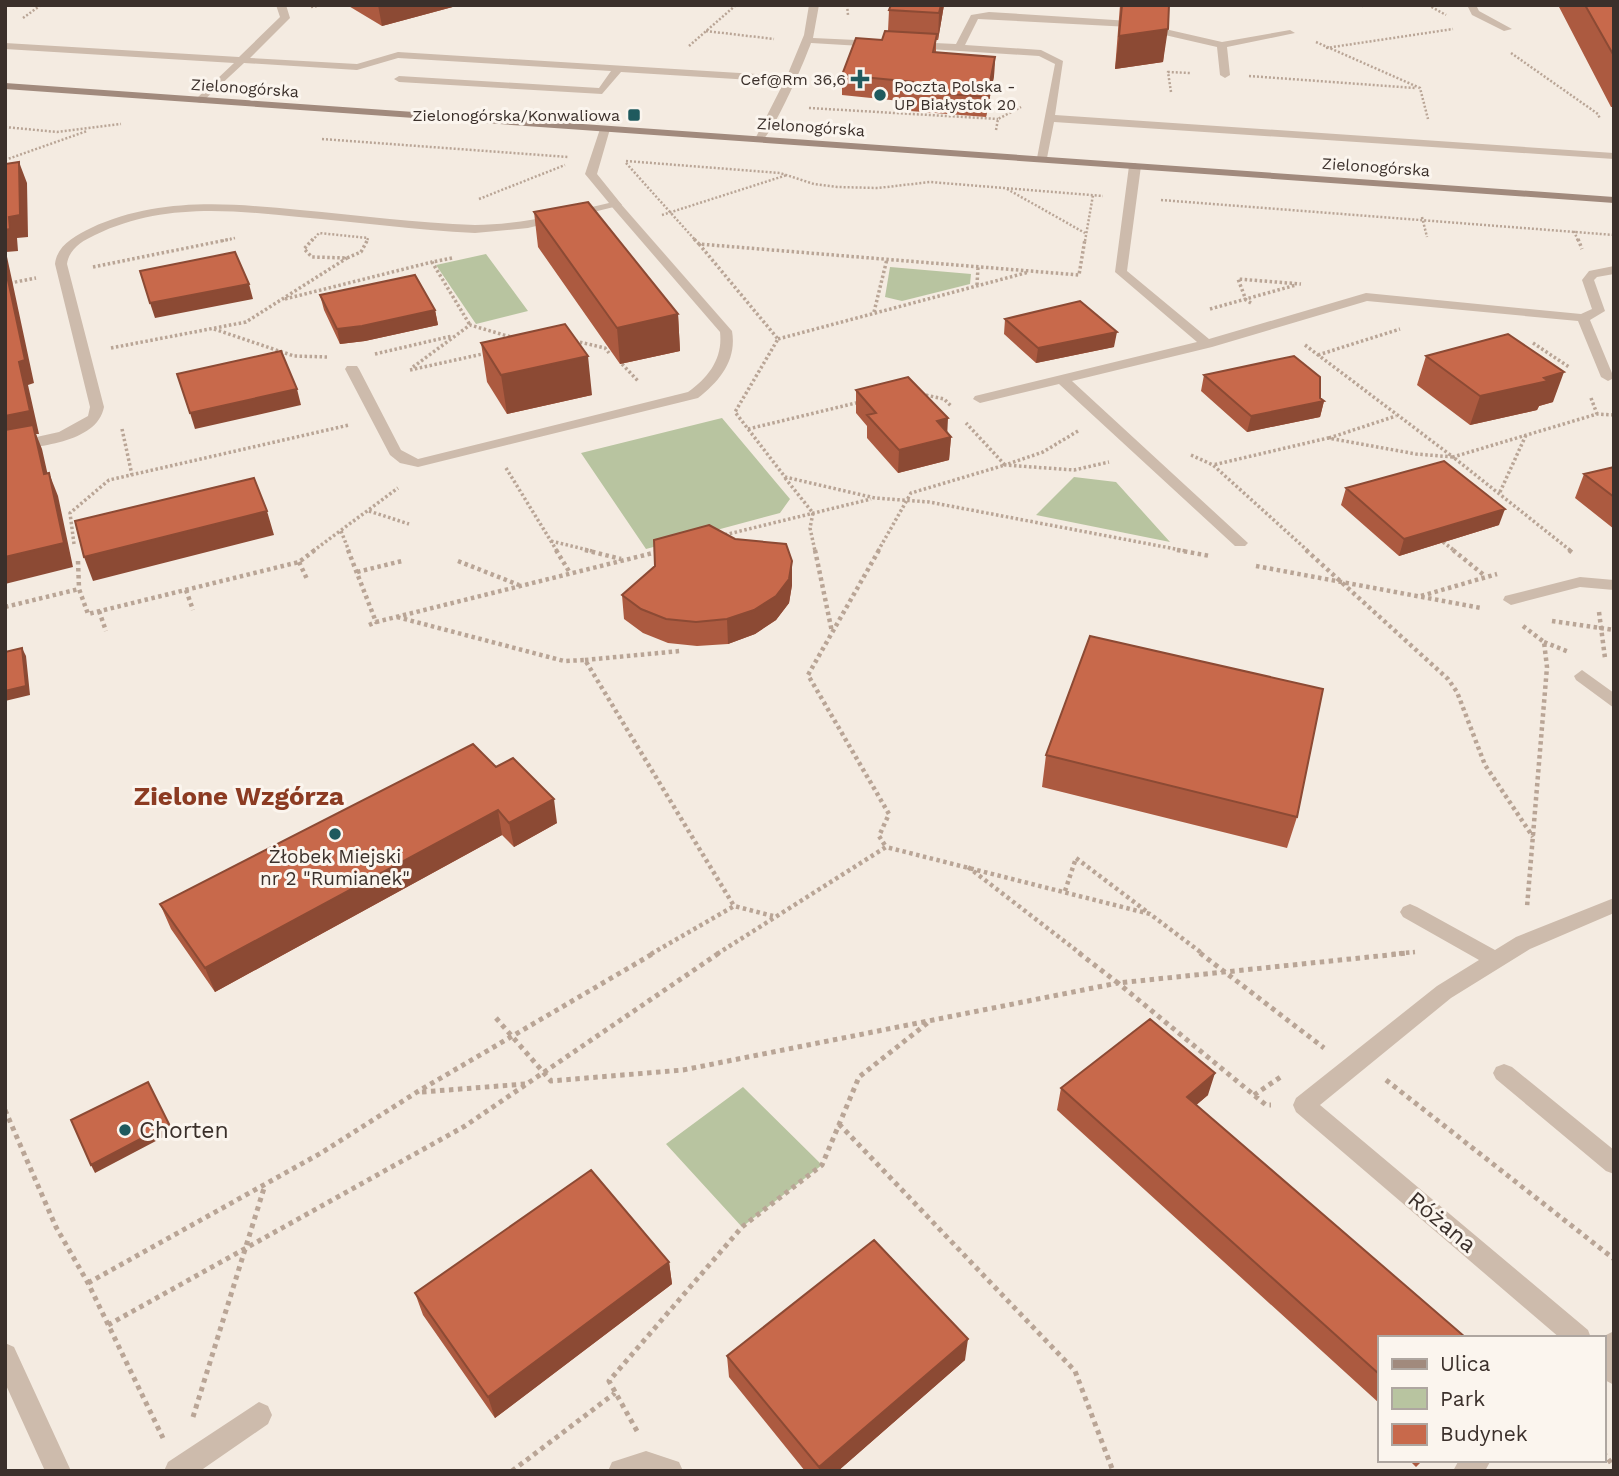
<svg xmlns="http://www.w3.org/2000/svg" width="1619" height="1476" font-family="'Work Sans',sans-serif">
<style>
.green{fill:#b8c4a0}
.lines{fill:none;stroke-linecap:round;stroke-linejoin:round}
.path-far3{stroke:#b9a596;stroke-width:2.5;stroke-dasharray:2 2;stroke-linecap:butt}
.path-far2{stroke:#b9a596;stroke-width:3.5;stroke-dasharray:2.5 2.5;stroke-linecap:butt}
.path-far1{stroke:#b9a596;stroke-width:4.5;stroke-dasharray:3.5 3.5;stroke-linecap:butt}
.path{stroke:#b9a596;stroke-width:5;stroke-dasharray:4.5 4.5;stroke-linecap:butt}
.lane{fill:#cdbbac;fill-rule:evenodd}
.street{fill:#cdbbac;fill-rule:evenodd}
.secondary{fill:#a18a7d;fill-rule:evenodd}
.wall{fill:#ac5a40}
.shaded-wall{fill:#8c4a34}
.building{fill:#c8694b;stroke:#8c4a34;stroke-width:2}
.poi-dot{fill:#1f5a5e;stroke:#fbf5ee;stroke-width:2.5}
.labels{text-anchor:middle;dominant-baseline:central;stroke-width:6;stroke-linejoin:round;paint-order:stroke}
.far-poi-label{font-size:16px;fill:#3b302b;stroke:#fbf5ee;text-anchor:end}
.far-street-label{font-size:16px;fill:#3b302b;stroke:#fbf5ee}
.poi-label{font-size:19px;fill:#3b302b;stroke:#fbf5ee}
.near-poi-label{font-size:23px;fill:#3b302b;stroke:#fbf5ee;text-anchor:start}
.near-street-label{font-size:23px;fill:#3b302b;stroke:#fbf5ee}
.district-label{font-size:26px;font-weight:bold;fill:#8c3b22;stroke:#fbf5ee}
</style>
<rect width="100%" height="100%" fill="#f4ebe1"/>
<path class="green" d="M486 254 528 311 476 324 436 265Z
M890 267 971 274 970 284 902 301 885 297Z
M722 418 790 499 780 513 646 549 581 453Z
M1074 477 1116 482 1170 542 1036 515Z
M743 1087 822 1165 742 1227 666 1144Z"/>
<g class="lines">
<path class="path-far3" d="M239 5H244
M847 5 848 15
M1428 5 1446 15
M1362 6 1366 5
M311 7 324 5
M23 18 41 5
M706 31 774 39
M1316 42 1420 88 1428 119
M689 46 736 5
M1326 48 1453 29
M1511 53 1598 114 1600 119
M1249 76 1415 88
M1171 92 1168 72 1190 73
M809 108 998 119
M5 127 57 132 121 124
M996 130 998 119 1021 107
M322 139 568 157
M5 160 87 131
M626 161 780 173 814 184 837 187 878 188 930 182 1103 196
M626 163 696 241
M1007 189 1085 233
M479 199 565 165
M1161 200 1614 235
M662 215 787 175
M1422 217 1427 237
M1574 231 1578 241
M222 241 235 238
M312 241 319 233 368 238 367 241
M1085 241 1093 195"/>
<path class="path-far2" d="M313 239 304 249 312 257 347 258 361 252 368 239
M694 239 699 244 1079 275 1085 239
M1578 239 1582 249
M699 244 778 339 735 412 785 477 875 498 929 502 1186 551
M452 258 432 262 470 325
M93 267 231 239
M5 284 36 278
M977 285 978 267
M285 299 432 262
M1251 303 1246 300 1238 279 1301 284
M1210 309 1296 285
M874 312 887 259
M214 329 294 356 327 357
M778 339 1029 272
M575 341 605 348 609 353
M1533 343 1569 367
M1305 345 1453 457 1597 414 1614 415
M111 348 246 322 347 258
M375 354 452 336
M1318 355 1400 329
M622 364 638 381
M413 367 470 325 511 337
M410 370 487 353
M921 394 944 399 951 406
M1591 398 1597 414
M122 429 132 475
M748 429 860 402
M1078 431 1043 452 1005 465 1074 470 1109 462
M1329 438 1396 416
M1191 455 1213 465
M506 468 557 551
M785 478 813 513 810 528 815 551
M1500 492 1526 435
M369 511 409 524
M341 531 349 551
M720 536 871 499
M551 541 592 551
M1443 542 1455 551
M74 544 70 513 109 480 349 425
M313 551 398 488
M878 551 911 493 1005 465 966 423
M1308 551 1213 465 1328 438 1416 454 1453 457 1571 551"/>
<path class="path-far1" d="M348 550 376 622 657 552
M556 550 570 573
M585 550 621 559
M815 550 832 632
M879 550 808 675 889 814 879 836 886 847
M1177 550 1210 556
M1306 550 1448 679 1457 692 1485 765 1533 837
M1453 550 1485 576
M1569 550 1574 554
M78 561 79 588
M458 561 519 585
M299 562 307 579
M1256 566 1481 608
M357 572 402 561
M186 590 193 610
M1421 596 1497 574
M5 607 79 589 88 614 299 562 315 550
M99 611 106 631
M1599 612 1605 658
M397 617 564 661 585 660 734 906
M1552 621 1614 630
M369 625 376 622
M1523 626 1544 642 1547 667 1527 907
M1544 642 1569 652
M585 660 680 651
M968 867 1081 954
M1065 891 1076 858 1146 911
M651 954 734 906 773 916
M717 954 886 847 1150 914 1203 954
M1392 954 1415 952"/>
<path class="path" d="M1079 953 1118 983 1408 953
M1200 953 1324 1048
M496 1018 551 1081 683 1070 1118 983 1266 1105H1271
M1386 1080 1614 1259
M422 1092 525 1084
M1254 1095 1282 1076
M5 1110 56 1227 88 1283 163 1438
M839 1124 1075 1371 1113 1471
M88 1283 321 1153 417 1092 654 953
M108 1325 465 1126 719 953
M193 1417 265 1185
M637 1431 609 1381 742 1227 822 1165 859 1077 930 1021
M1603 1452 1614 1467
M512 1471 615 1393"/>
<path class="lane" d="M605 126 610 129 597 174 622 205 528 228 475 233C416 230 358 222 299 217 229 210 161 203 95 235 82 241 69 249 67 264L104 407C97 444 35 446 5 452V444L59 432 88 416 90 407 55 264C57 245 75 236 91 228 158 197 228 203 300 210 358 215 416 223 475 225 521 225 564 213 609 203L585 174 600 129Z
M259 1402 268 1406 272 1415 268 1424 200 1471H164L168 1462Z"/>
<path class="street" d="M276 5H286L290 18 250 58 357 64 398 52 787 76 804 35 809 5H819L813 38 878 41 883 44 878 47 811 43C805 60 773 136 760 142L755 139 784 82 621 72 602 94 399 82 394 79 399 76 599 88 611 71 398 58 357 70 244 63 201 103 197 102V98L234 63 5 49V43L239 57 280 17Z
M1467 5H1476L1479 11 1512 29 1504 31 1472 15Z
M989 12 1130 21 1222 42 1290 30 1295 33 1227 47 1230 75 1225 78 1220 75 1217 47 1130 27 978 19 965 45 1041 50 1063 61 1055 115 1614 153V159L1054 122 1047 158 1042 161 1037 158 1055 64 1039 56 913 48 908 45 913 42 956 44 971 15Z
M1135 163 1141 166 1127 271 1209 339 1366 293 1581 314 1592 309 1582 280 1589 271 1614 266V274L1597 277 1594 280 1605 311 1590 320 1614 378 1608 381 1601 377 1578 321 1367 301 1212 347 1072 381 1248 543 1245 546H1235L1059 384 980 403 973 399 975 396 1197 342 1115 272 1129 166Z
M616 202 620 203 732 331C737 360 720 381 698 398L418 467 400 463 390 455 345 369 347 366H357L359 369 401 450 418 459 688 392C709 377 723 358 720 332L612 207 610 205Z
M1580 577 1614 580V590L1580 587 1511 605 1503 600 1505 596Z
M1582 670 1614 693V708L1576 680 1574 676Z
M1614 898V913L1530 949 1451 998 1320 1105 1588 1330 1591 1338H1560L1296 1112 1293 1105 1296 1098 1437 986 1479 960 1403 917 1400 912 1403 907 1410 904 1417 907 1495 950 1516 937Z
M1504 1064 1512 1067 1614 1150V1174L1606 1171 1496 1079 1493 1073 1496 1067Z
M1614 1331V1385L1603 1379V1338H1600Z
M5 1343 14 1347 71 1471H45L5 1383Z
M646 1451 679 1462 683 1471H608L612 1462Z
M1459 1460H1491L1485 1471H1453Z"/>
<path class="secondary" d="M5 83 1614 197V203L5 89Z"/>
</g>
<path class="wall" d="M347 5H460L382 26Z
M891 5H944L938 40H936V52L995 57 994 76 986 117 910 111V102L842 95V75L882 40 888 31 889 10Z
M1120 5H1169L1163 62 1115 69Z
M1558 5H1614V107H1611Z
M534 212 678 314 680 351 620 364 538 247Z
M320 295 435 310 438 325 365 341 340 344 324 310Z
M1005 319 1114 347 1036 363 1004 334Z
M481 343 592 395 507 414 487 382Z
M1426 356 1553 402 1539 406 1537 410 1470 425 1417 385Z
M1204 375 1320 398 1324 401 1320 417 1247 432 1201 391Z
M856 390 947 432 951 437 949 460 898 473 867 438V426L856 413Z
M1614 467V529L1575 498 1584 474Z
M1346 488 1499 525 1399 556 1341 505Z
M735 539 792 561V585L789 603 776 620 755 634 728 644 697 646 668 643 643 633 624 619 622 595Z
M1046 755 1297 817 1287 848 1042 787Z
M496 767 557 823 514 847 502 835 215 992 171 929 160 904Z
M1061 1088 1208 1095 1196 1105 1379 1338V1403L1057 1110Z
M669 1262 672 1284 495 1418 423 1315 415 1293Z
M727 1356 965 1360 838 1471H805L729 1377Z
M1409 1460H1423L1416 1467Z"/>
<path class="shaded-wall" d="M378 5H460L382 26Z
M941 5H944L938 40 939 13Z
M1168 29 1163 62 1115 69 1119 36Z
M995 57 994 76 986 117 987 97Z
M19 162 27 183 28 237 17 238 18 251 6 252 34 383 28 385 39 434H36L42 449 53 498 5 441V416L19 362 5 266V230L9 217Z
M249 284 253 299 155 318 150 303Z
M435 310 438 325 365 341 340 344 337 329Z
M678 314 680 351 620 364 617 328Z
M1117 332 1114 347 1036 363 1038 348Z
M588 356 592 395 507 414 501 375Z
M1564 372 1553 402 1539 406 1537 410 1470 425 1480 396Z
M297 389 301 405 195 429 190 413Z
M1324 401 1320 417 1247 432 1251 416Z
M948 418 947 438 951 437 949 460 898 473 899 450 937 421Z
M49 473 58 496 73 567 5 584V557Z
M1505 509 1499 525 1399 556 1404 539Z
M267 511 274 535 93 581 84 557Z
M792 561V585L789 603 776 620 755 634 728 644 727 619Z
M22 648 26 656 30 695 5 701V691Z
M554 799 557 823 514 847 509 823Z
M498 810 502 835 215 992 205 968Z
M1215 1073 1208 1095 1180 1119 1187 1097Z
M169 1124 173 1132 95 1173 91 1165Z
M669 1262 672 1284 495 1418 488 1397Z
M968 1339 965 1360 838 1471H819V1467Z"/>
<path class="building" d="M891 5H941L939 13 889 10Z
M1122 5H1169L1168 29 1119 36Z
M1585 5H1614V56Z
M885 31 937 34 933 52 995 57 987 97 911 91 913 82 842 75 856 38 882 40Z
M19 162 20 215 9 217 10 229 5 230V164Z
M588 202 678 314 617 328 534 212Z
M235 252 249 284 150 303 140 271Z
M5 266 25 360 19 362 30 411 5 416Z
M415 275 435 310 362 326 337 329 320 295Z
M1080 301 1117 332 1038 348 1005 319Z
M565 324 588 356 501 375 481 343Z
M1508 334 1564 372 1544 378 1548 381 1480 396 1426 356Z
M281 351 297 389 190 413 177 374Z
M1294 356 1320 377V398L1324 401 1251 416 1204 375Z
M908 377 948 418 937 421 951 437 899 450 867 415 876 413 856 390Z
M33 425 44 474 49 473 64 543 5 557V430Z
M1444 461 1505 509 1404 539 1346 488Z
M1614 467V497L1584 474Z
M254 478 267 511 84 557 75 521Z
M709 525 735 539 786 544 792 561 789 579 776 596 754 610 727 619 696 622 666 619 641 609 622 595 655 566 654 540Z
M1090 636 1323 689 1297 817 1046 755Z
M22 648 26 686 5 691V652Z
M473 744 496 767 513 758 554 799 509 823 498 810 205 968 160 904Z
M1150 1019 1215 1073 1187 1097 1465 1337 1464 1338H1379V1374L1061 1088Z
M148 1082 169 1124 91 1165 71 1120Z
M591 1170 669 1262 488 1397 415 1293Z
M874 1240 968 1339 819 1467 727 1356Z"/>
<g class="poi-dot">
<path d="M856.5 68.5h7v7h7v7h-7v7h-7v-7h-7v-7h7z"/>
<circle cx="880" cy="95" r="7"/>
<rect x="627" y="108" width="14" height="14" rx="3.5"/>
<circle cx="335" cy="834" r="7"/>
<circle cx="125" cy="1130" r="7"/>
</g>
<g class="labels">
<g class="far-poi-label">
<text x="846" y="79">Cef@Rm 36,6</text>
<text x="894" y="86" text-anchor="start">Poczta Polska -<tspan x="894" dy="18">UP Białystok 20</tspan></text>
<text x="620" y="115">Zielonogórska/Konwaliowa</text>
</g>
<g class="far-street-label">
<text transform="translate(245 88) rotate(4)">Zielonogórska</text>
<text transform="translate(811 127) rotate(4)">Zielonogórska</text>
<text transform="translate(1376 167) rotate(4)">Zielonogórska</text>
</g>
<g class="poi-label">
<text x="335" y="856">Żłobek Miejski<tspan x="335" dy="22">nr 2 "Rumianek"</tspan></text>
</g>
<g class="near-poi-label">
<text x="139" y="1130">Chorten</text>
</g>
<g class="near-street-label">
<text transform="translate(1442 1222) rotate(40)">Różana</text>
</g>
<g class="district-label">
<text x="239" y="796">Zielone Wzgórza</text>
</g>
</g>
<rect width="1619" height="1476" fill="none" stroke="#3b302b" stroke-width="14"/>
<rect x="1378" y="1336" width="228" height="126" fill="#fbf5ee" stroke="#aea6a0" stroke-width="2"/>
<rect x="1392" y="1359" width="35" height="10" fill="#a18a7d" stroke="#aea6a0" stroke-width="2"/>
<text x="1440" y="1371" font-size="21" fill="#3b302b">Ulica</text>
<rect x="1392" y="1388" width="35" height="21" fill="#b8c4a0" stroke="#aea6a0" stroke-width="2"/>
<text x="1440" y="1406" font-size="21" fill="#3b302b">Park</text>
<rect x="1392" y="1424" width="35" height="21" fill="#c8694b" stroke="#aea6a0" stroke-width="2"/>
<text x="1440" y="1441" font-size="21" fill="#3b302b">Budynek</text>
</svg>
